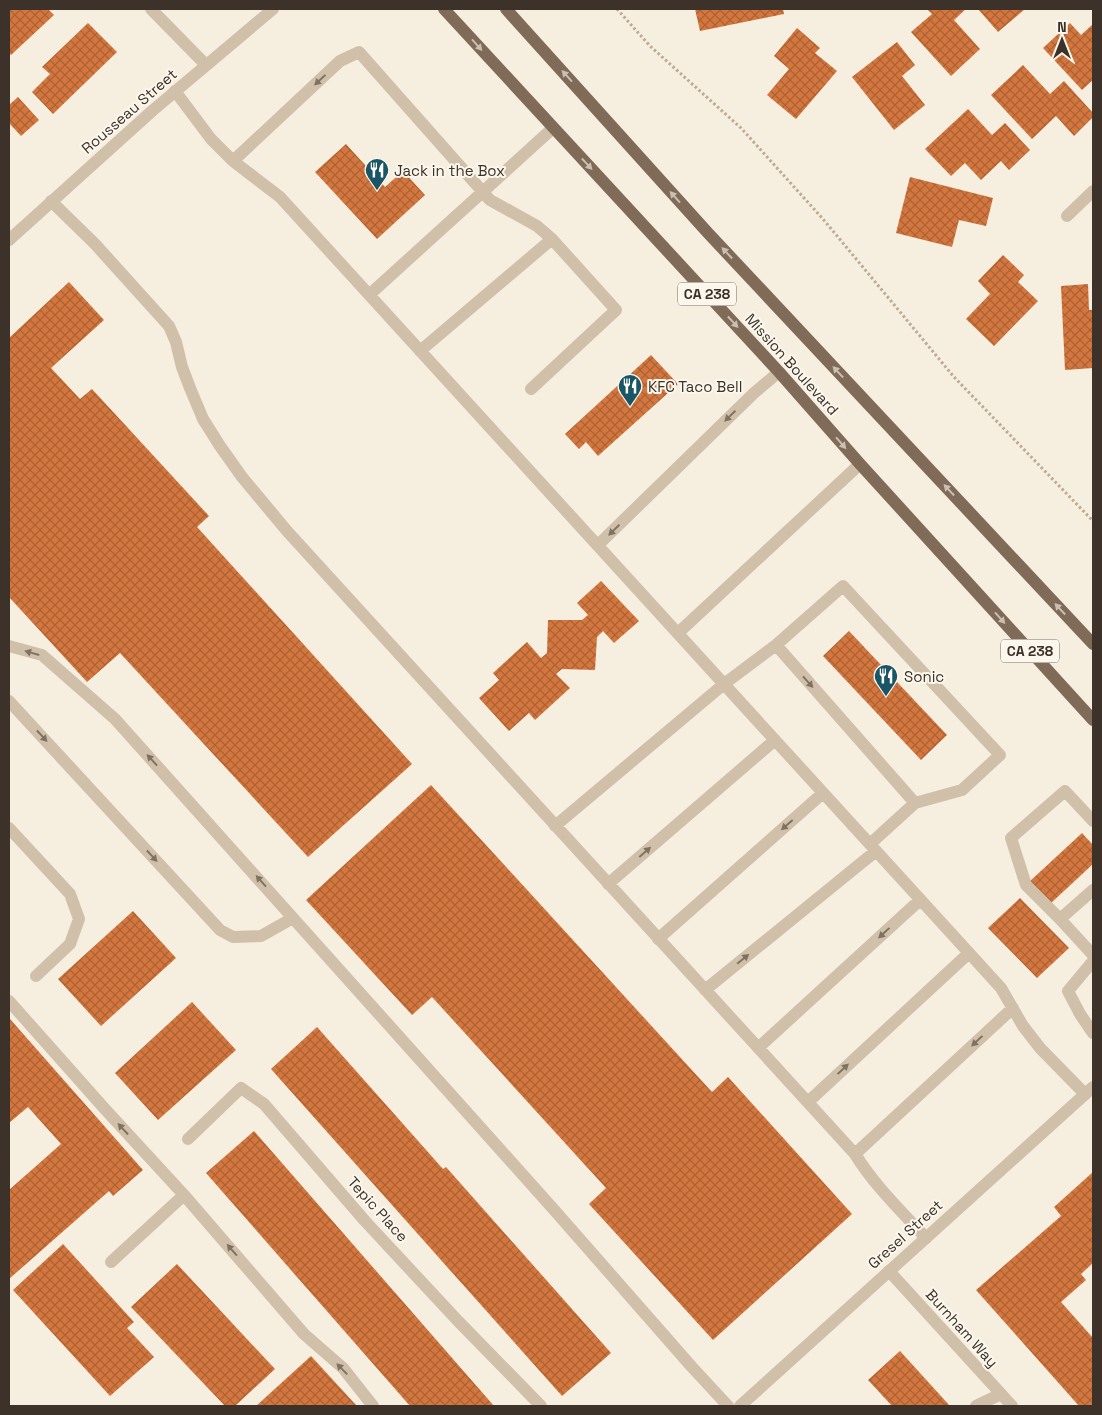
<svg xmlns="http://www.w3.org/2000/svg" width="1102" height="1415" font-family="'Space Grotesk',sans-serif">
<style>
.building{fill:url(#building-cross-hatch)}
.lines{fill:none;stroke-linecap:round;stroke-linejoin:round}
.path{stroke:#bcaa93;stroke-width:3;stroke-dasharray:2.5 2.5;stroke-linecap:butt}
.service{stroke:#d0c0a9;stroke-width:12}
.minor{stroke:#d0c0a9;stroke-width:12}
.tertiary{stroke:#d0c0a9;stroke-width:12}
.primary{stroke:#806b59;stroke-width:12}
.oneway{fill:#cabfb2}
.oneway2{fill:#7f7263}
.labels{text-anchor:middle;dominant-baseline:central;stroke-width:4;stroke-linejoin:round;paint-order:stroke}
.shield{fill:#fcf7ed;stroke:#766d64;stroke-width:1}
.shield-label{font-size:14px;font-weight:bold;fill:#3c3229}
.street-label{font-size:15px;fill:#3c3229;stroke:#fcf7ed}
.poi-label{font-size:15px;fill:#3c3229;stroke:#fcf7ed;text-anchor:start}
</style>
<defs>
<pattern id="building-cross-hatch" width="8" height="8" patternUnits="userSpaceOnUse" patternTransform="scale(1.25)"><rect width="8" height="8" fill="#d4773f"/><path d="M0 0l8 8M0 8l8-8" fill="none" stroke="#ad6235"/></pattern>
</defs>
<rect width="100%" height="100%" fill="#f6eedf"/>
<path class="building" d="M9 9H48L54 15 11 55 9 53Z
M695 9H783L784 14 700 31Z
M927 9H966L954 20 980 49 951 76 911 32 932 14Z
M978 9H1025L998 32Z
M88 23 117 52 53 114 32 92 50 74 42 67Z
M1070 23 1081 35 1093 24V80L1082 90 1043 48Z
M797 28 820 48 815 53 837 71 796 119 767 95 789 69 774 56Z
M897 42 915 65 902 76 925 105 894 130 852 77Z
M1023 65 1050 94 1064 81 1093 113V117L1074 136 1056 116 1032 139 991 95Z
M18 97 39 120 21 136 9 123V105Z
M968 109 992 135 1005 123 1030 150 1009 170 1001 161 981 180 965 163 951 176 925 149Z
M346 144 385 187 403 171 425 195 377 239 315 172Z
M910 177 993 198 986 226 959 220 952 247 896 233Z
M1003 255 1024 275 1018 282 1038 301 994 346 966 319 990 294 978 281Z
M69 282 104 320 51 368 80 399 92 389 209 516 197 527 412 764 308 857 120 653 87 682 9 597V338Z
M1088 284 1089 310H1093V368L1065 370 1061 286Z
M651 355 678 384 598 456 586 442 579 449 565 434Z
M601 581 639 621 614 643 603 631 597 637 595 670 562 669 556 674 570 688 535 720 529 713 509 731 479 698 499 680 493 673 527 642 541 658 547 653 548 620H582L588 615 577 603Z
M849 631 947 735 921 760 823 656Z
M431 785 712 1092 728 1077 852 1214 713 1340 589 1204 606 1188 432 997 412 1015 306 900Z
M1082 833 1093 845V864L1050 904 1029 882Z
M1020 898 1069 948 1037 978 988 928Z
M133 911 176 958 101 1026 58 979Z
M192 1002 236 1050 158 1120 115 1073Z
M10 1019 143 1170 113 1196 109 1191 9 1279V1190L61 1144 28 1107 9 1123V1020Z
M317 1027 443 1169 446 1167 611 1353 562 1396 271 1069Z
M254 1131 494 1406H410L206 1173Z
M1093 1172V1263L1081 1274 1086 1280 1061 1302 1093 1338V1406H1079L976 1290 1061 1216 1054 1207Z
M63 1244 134 1322 127 1328 154 1357 110 1396 13 1290Z
M177 1264 275 1369 235 1406H225L131 1307Z
M900 1351 950 1406H892L868 1380Z
M311 1356 356 1405 354 1406H256Z"/>
<g class="lines">
<path class="path" d="M617 9 650 46 741 128 823 219 954 377 1093 521"/>
<path class="service" d="M175 91 211 139 233 161 280 197 1001 988 1023 1026 1040 1048 1085 1094
M233 161 340 61 359 52 490 200 537 226 552 239 616 310 531 389
M51 201 95 244 169 326 176 342 182 367 190 388 203 419 220 446 242 477 287 531 855 1154C874 1185 901 1211 926 1238
M369 295 553 128
M420 351 552 239
M598 545 754 393 779 372
M678 633 860 464
M776 645 915 803
M9 646 42 655 115 719 556 1212 691 1366 728 1406
M9 701 220 930 233 937 261 936 293 918
M1093 821 1065 791 1011 838 1026 885 1060 919 1093 890
M555 826 724 684 776 645 843 586 1000 755 962 790 915 803 870 844
M9 828 70 894 79 919 70 944 36 976
M608 884 775 740
M1060 919 1093 955
M658 939 823 793
M1093 961 1068 991 1080 1014 1093 1033
M705 990 876 851
M9 1001 104 1108 184 1195 304 1334 343 1368 373 1406
M758 1048 920 900
M808 1102 969 953
M188 1139 241 1088 264 1104 365 1221 458 1321 541 1406
M855 1154 1013 1008
M111 1262 184 1195
M976 1406 1001 1394"/>
<path class="minor" d="M151 9 206 65
M1067 216 1093 191
M889 1271 1012 1406"/>
<path class="tertiary" d="M9 240 152 111 273 9
M740 1406 1093 1087"/>
<path class="primary" d="M444 9 779 372 860 464 1093 720
M506 9 708 233 1093 644"/>
</g>
<defs><path id="oneway-solid" d="M-6-.8H1V-3.2L6.5 0L1 3.2V.8H-6Z" transform="scale(1.25)"/></defs>
<g class="oneway">
<use href="#oneway-solid" transform="translate(477 45) rotate(48)"/>
<use href="#oneway-solid" transform="translate(567 76) rotate(-132)"/>
<use href="#oneway-solid" transform="translate(587 164) rotate(47)"/>
<use href="#oneway-solid" transform="translate(675 197) rotate(-132)"/>
<use href="#oneway-solid" transform="translate(727 253) rotate(-133)"/>
<use href="#oneway-solid" transform="translate(733 322) rotate(47)"/>
<use href="#oneway-solid" transform="translate(838 372) rotate(-133)"/>
<use href="#oneway-solid" transform="translate(841 443) rotate(49)"/>
<use href="#oneway-solid" transform="translate(949 490) rotate(-133)"/>
<use href="#oneway-solid" transform="translate(1060 609) rotate(-133)"/>
<use href="#oneway-solid" transform="translate(1000 618) rotate(48)"/>
</g>
<g class="oneway2">
<use href="#oneway-solid" transform="translate(320 80) rotate(137)"/>
<use href="#oneway-solid" transform="translate(730 416) rotate(136)"/>
<use href="#oneway-solid" transform="translate(614 530) rotate(136)"/>
<use href="#oneway-solid" transform="translate(32 653) rotate(-164)"/>
<use href="#oneway-solid" transform="translate(808 682) rotate(48)"/>
<use href="#oneway-solid" transform="translate(42 736) rotate(47)"/>
<use href="#oneway-solid" transform="translate(152 760) rotate(-132)"/>
<use href="#oneway-solid" transform="translate(787 825) rotate(139)"/>
<use href="#oneway-solid" transform="translate(645 852) rotate(-41)"/>
<use href="#oneway-solid" transform="translate(152 856) rotate(47)"/>
<use href="#oneway-solid" transform="translate(261 881) rotate(-132)"/>
<use href="#oneway-solid" transform="translate(884 933) rotate(137)"/>
<use href="#oneway-solid" transform="translate(743 959) rotate(-39)"/>
<use href="#oneway-solid" transform="translate(977 1041) rotate(137)"/>
<use href="#oneway-solid" transform="translate(843 1069) rotate(-43)"/>
<use href="#oneway-solid" transform="translate(123 1129) rotate(-133)"/>
<use href="#oneway-solid" transform="translate(232 1250) rotate(-131)"/>
<use href="#oneway-solid" transform="translate(342 1369) rotate(-134)"/>
</g>
<defs>
<g id="restaurant-pin" transform="scale(1.25)"><path d="M0 17L-7.5 6A9.5 9.5 0 1 1 7.5 6Z" fill="#195564" stroke="#fcf7ed"/><path d="M-5-6h1v4h1v-4h1v4h1v-4h1v5L-1.5 .5V6h-2V.5L-5-1ZM5-6V6H3V1.5H1.5Q1.5-4 5-6Z" fill="#fff"/></g>
</defs>
<g fill-rule="evenodd">
<use href="#restaurant-pin" x="377" y="170"/>
<use href="#restaurant-pin" x="630" y="386"/>
<use href="#restaurant-pin" x="886" y="676"/>
</g>
<g class="labels">
<g class="shield">
<rect x="678" y="282.5" width="58" height="23" rx="4"/>
<rect x="1001" y="639.5" width="58" height="23" rx="4"/>
</g>
<g class="shield-label">
<text x="707" y="294">CA 238</text>
<text x="1030" y="651">CA 238</text>
</g>
<g class="street-label">
<text transform="translate(129 111) rotate(-41)">Rousseau Street</text>
<text transform="translate(792 364) rotate(48)">Mission Boulevard</text>
<text transform="translate(378 1209) rotate(48)">Tepic Place</text>
<text transform="translate(905 1234) rotate(-42)">Gresel Street</text>
<text transform="translate(962 1328) rotate(48)">Burnham Way</text>
</g>
<g class="poi-label">
<text x="394" y="170">Jack in the Box</text>
<text x="648" y="386">KFC Taco Bell</text>
<text x="904" y="676">Sonic</text>
</g>
</g>
<rect width="1102" height="1415" fill="none" stroke="#3c3229" stroke-width="20"/>
<g transform="translate(1062 40)" stroke="#fcf7ed" stroke-width="4" paint-order="stroke">
<path d="M0-4L9 19L0 12L-9 19Z" fill="#3c3229"/>
<text y="-8" font-size="14" font-weight="bold" text-anchor="middle" fill="#3c3229">N</text>
</g>
</svg>
